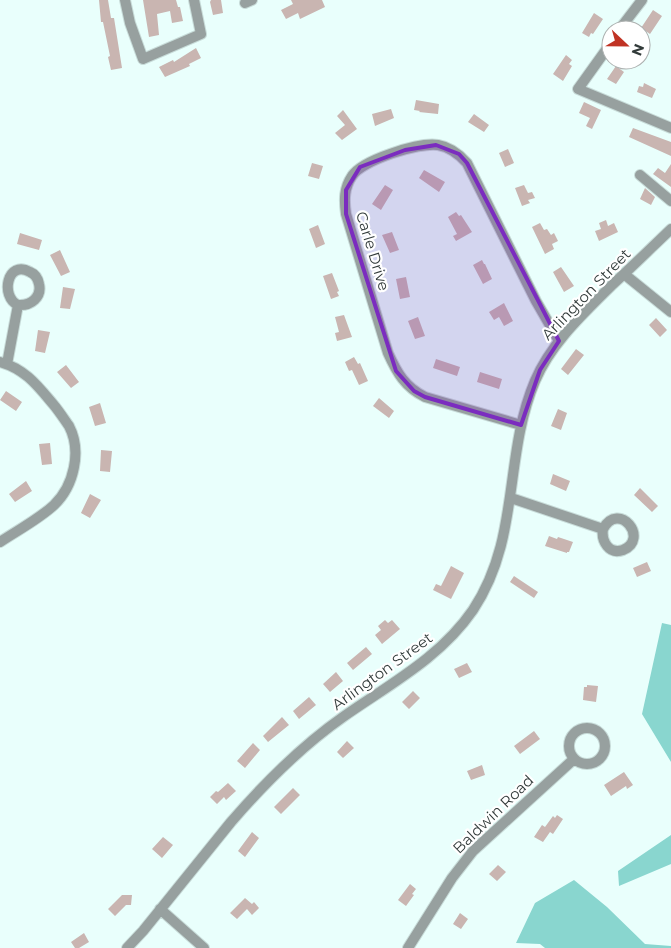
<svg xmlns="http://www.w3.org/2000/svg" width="671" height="948" font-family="Montserrat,sans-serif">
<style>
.green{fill:#89d6cf}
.building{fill:#c9b5b1}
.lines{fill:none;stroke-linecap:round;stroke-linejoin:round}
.minor-casing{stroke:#c8dcd9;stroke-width:12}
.minor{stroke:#97a09f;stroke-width:10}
.marked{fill:#7b2cbf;fill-opacity:0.2;stroke:#7b2cbf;stroke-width:4;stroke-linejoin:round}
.labels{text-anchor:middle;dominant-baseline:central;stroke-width:4.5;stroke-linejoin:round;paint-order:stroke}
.street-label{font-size:15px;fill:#323b3a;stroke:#fff}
</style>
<rect width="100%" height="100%" fill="#e9fffc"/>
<path class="green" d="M662 623 671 625V762L642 714Z
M671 835V864L619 886 618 871Z
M574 880 607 907 645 944 671 946V948H545L540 944 516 943 535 903Z"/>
<path class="building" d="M99 0H108L111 18H114L122 68 111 70 108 57 110 56 103 22H101Z
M143 0H176L178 7H180L183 21 172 23 170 11 157 14 159 35 149 37Z
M211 0H221L223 13 213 15 210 2Z
M291 0H322L325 7 300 19 298 13 286 19 281 10 293 4Z
M653 10 662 16 650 34 641 28Z
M594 13 603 19 593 34 591 33 589 37 582 33Z
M196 48 201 58 189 64 190 66 165 77 159 67 173 60 174 62Z
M566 55 572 60 569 64 572 66 563 81 553 74Z
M616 66 624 72 616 84 607 79Z
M644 83 656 89 652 98 637 92 639 86 643 87Z
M416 100 439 104 438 114 419 112 420 111 414 110Z
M584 102 601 110 592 129 586 126 590 118 579 113Z
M391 109 394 118 375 126 372 114Z
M343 110 357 129 342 140 335 133 345 125 337 116Z
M474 114 489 125 484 132 468 122Z
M633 128 671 142V156L629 137Z
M508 149 514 163 505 167 499 153Z
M312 163 323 166 319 179 308 176Z
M671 164V187L653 174 658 168 665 173Z
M424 170 445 182 439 192 419 178Z
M385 185 393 190 381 210 372 204Z
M524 185 528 193 532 192 535 198 528 200 530 203 522 206 515 188Z
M645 188 655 197 651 205 640 199Z
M456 212 459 216 461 215 472 232 456 241 453 236 457 234 448 217Z
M606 220 608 226 614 223 618 232 599 241 595 231 601 229 599 223Z
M540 223 544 230 547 229 551 235 554 233 558 241 552 244 554 249 545 254 532 227Z
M318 225 325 244 316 248 309 229Z
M392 232 399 250 390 253 382 235Z
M20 233 42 240 39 250 17 244Z
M60 250 70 272 61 276 50 255Z
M482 260 484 264H485L492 279 483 284 473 265Z
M561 267 574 286 564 292 553 272Z
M332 273 339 291 337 292 339 296 331 299 323 276Z
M406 277 410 297 400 299 396 279Z
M63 287 75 289 70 309 60 308Z
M504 303 513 321 504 326 499 317 494 320 489 312Z
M344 315 352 337 337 341 335 333 339 332 335 317Z
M418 317 425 336 415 339 408 321Z
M656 318 667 330 660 337 649 325Z
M38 330 50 332 45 353 35 351Z
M576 349 584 355 568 375 561 369Z
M354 357 358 364 360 363 368 381 359 385 352 370 349 371 345 362Z
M436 359 460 367 457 376 433 368Z
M66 365 79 382 71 388 57 372Z
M480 372 502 379 499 389 477 382Z
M6 391 22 402 16 411 0 400Z
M379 398 394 411 389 418 373 406Z
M100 403 106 423 95 426 89 407Z
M558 409 567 413 561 430 551 426Z
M50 443 52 464 42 465 39 444Z
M101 450 112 451 110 472 100 471Z
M553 474 570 481 566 491 550 484Z
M26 481 32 491 15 502 9 494Z
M640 488 658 506 652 512 634 495Z
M90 494 101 500 90 518 81 513Z
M549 536 557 539 558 537 573 542 569 552H567V553L545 546Z
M647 562 651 571 637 577 633 568Z
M451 566 464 573 451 599 433 590 436 584 441 586Z
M514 576 538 592 534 598 510 582Z
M385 620 388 623 392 620 400 629 382 644 375 635 381 630 378 626Z
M366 647 372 654 353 670 347 663Z
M467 663 472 672 459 678 454 669Z
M336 672 343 681 330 692 323 684Z
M587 685 598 686 596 702 583 700 584 687H587Z
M413 691 420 698 409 709 402 702Z
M309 697 316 705 299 719 293 711Z
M282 717 289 725 268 742 263 736Z
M534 731 540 739 520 754 514 746Z
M347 741 354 748 343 758 337 752Z
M253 743 260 750 245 768 237 761Z
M482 765 485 775 471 780 467 771Z
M624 772 633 785 627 789 626 786 611 796 604 785Z
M228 783 236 791 226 800 224 797 217 804 210 797 216 791 218 792Z
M293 788 300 795 281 814 274 807Z
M557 815 563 819 553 834 550 832 543 842 534 837 542 825 545 827 553 816 555 818Z
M252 832 259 838 245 857 238 851Z
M163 837 173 845 162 858 152 849Z
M498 865 506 872 497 881 489 874Z
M410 884 416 889 412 894 414 895 406 906 398 900Z
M122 895H132L131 905H126L115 916 108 909Z
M245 898 252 904 254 902 259 908 252 915 247 909 237 919 230 913Z
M460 913 468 919 461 929 453 924Z
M84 933 89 942 79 948H75L71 942Z"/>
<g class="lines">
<g class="minor-casing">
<path id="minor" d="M125 0 130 23 143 59 201 34 194 0
M245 3 252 0
M619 30 642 0
M611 43 578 89 671 128
M640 175 671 201
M624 274 671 312
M0 362C25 369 37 385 53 404 59 411 64 419 69 426 82 451 74 486 54 505 39 519 18 530 0 542
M7 364 18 305C31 306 42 297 39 284 38 279 35 274 30 272 7 259 0 297 18 305
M521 425 425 397C405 387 397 373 388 353L346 214C344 200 344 188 352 176 362 160 419 142 438 145 450 147 459 154 467 163L536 301 559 341
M511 498 603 529C601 541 609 555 623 550 650 539 619 500 603 529
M569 746a18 18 0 1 1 36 0a18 18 0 1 1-36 0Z
M160 909 204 948
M127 948 143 931 231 822C263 785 303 745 343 717 390 684 440 658 473 610 521 538 503 457 535 381 551 343 584 313 612 285 632 267 651 248 671 229
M408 948 452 878 473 851 574 759"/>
</g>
<use href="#minor" class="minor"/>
</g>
<path class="marked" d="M436 145 459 154 467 163 559 341 540 370 521 425 425 397 414 391 396 371 346 214V190L360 167 405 150Z"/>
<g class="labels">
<g class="street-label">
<text transform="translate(373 251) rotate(73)">Carle Drive</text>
<text transform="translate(586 294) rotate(-46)">Arlington Street</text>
<text transform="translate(382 671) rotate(-36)">Arlington Street</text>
<text transform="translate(493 814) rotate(-44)">Baldwin Road</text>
</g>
</g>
<g transform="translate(626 45) rotate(112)"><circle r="24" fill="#ffffff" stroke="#adb1b0"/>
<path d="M0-4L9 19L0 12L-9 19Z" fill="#c03324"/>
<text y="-8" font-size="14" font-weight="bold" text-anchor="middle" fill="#323b3a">N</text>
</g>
</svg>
